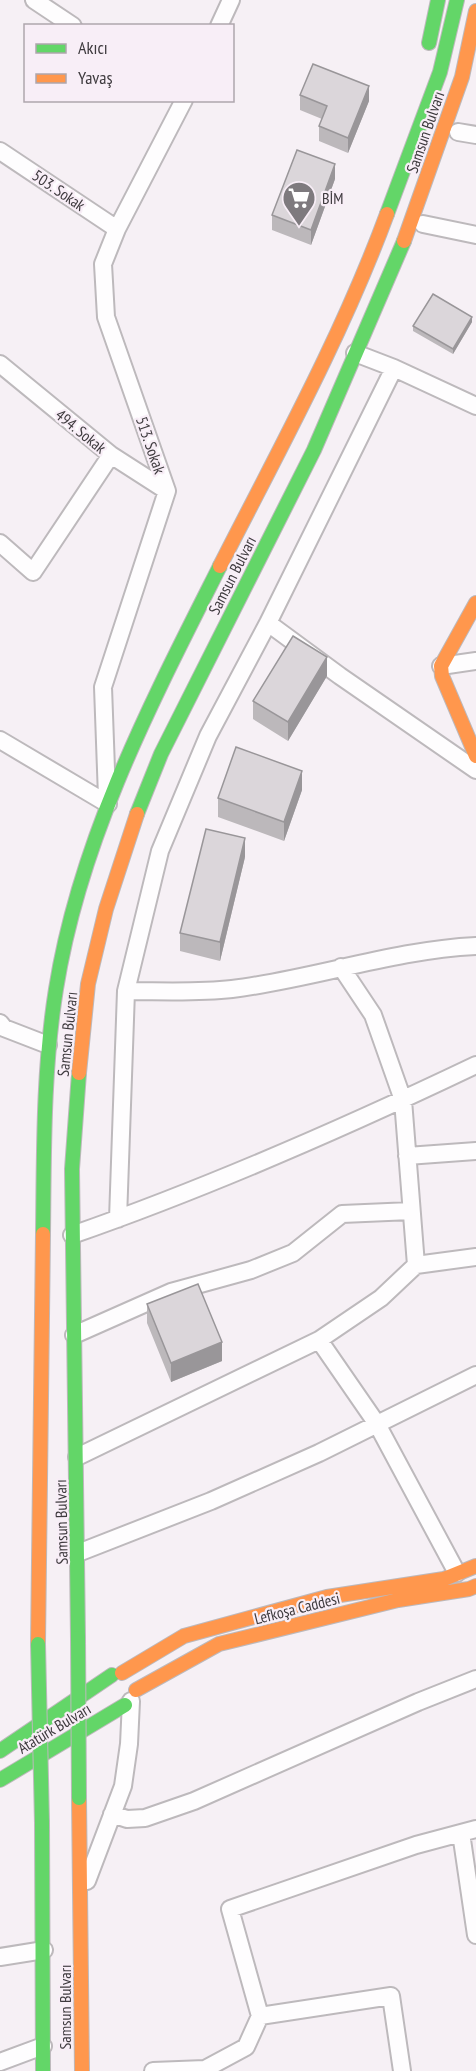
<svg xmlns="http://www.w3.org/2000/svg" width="476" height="2071" font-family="'PT Sans Narrow',sans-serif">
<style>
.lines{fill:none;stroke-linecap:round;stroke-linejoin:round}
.street-casing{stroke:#bdb9bc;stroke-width:20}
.fast-casing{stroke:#bdb9bc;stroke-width:16}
.slow-casing{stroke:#bdb9bc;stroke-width:16}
.street{stroke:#fefdfe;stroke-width:16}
.fast{stroke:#63d668;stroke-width:14}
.slow{stroke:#ff974d;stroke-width:14}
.fast-bridge-casing{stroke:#bdb9bc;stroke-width:16;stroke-linecap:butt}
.fast-bridge{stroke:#63d668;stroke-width:14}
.wall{fill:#bcb8bb}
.shaded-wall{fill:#999699}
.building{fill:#dbd6da;stroke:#999699;stroke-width:1.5}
.labels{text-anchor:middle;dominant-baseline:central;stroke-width:4.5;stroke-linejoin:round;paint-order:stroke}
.street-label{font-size:16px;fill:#3e3a3e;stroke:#f8eef7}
.poi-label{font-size:16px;fill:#3e3a3e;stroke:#f8eef7;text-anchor:start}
</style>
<rect width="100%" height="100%" fill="#f6f0f5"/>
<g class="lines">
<g class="street-casing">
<path id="street" d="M34 0 73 26
M219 26 231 0
M458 132 476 135
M0 151 117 229
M423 224 476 235
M355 353 394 368 476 406
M0 364 111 455 167 491
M0 543 33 572 111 455
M268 623 340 676 476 770
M441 666 476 661
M0 740 108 804
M107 797 103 687 167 491 106 317 103 264 117 229 184 100
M341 967 373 1015 403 1100 416 1265
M126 991C161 991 197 993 232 989 314 979 393 950 476 946
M0 1023 4 1028 48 1045
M407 1156 476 1151
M118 1219 126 991 160 851 208 736 268 623 394 368
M72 1235C210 1187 344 1128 476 1065
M74 1335 171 1292 251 1270 293 1253 342 1214 411 1211
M319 1340 377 1424 457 1573
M77 1457 319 1340 381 1298 416 1265 476 1257
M78 1553 211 1501 319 1453 476 1375
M112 1814 127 1819 145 1818 194 1801 418 1702 476 1679
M461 1833 476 1935
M87 1881 123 1786 129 1744 131 1701
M0 1957 44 1950
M260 2016 391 1996 402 2071
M0 2062 43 2046
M153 2071 205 2069 246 2047 260 2016 230 1909 416 1845 476 1829"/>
</g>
<g class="fast-casing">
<path id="fast" d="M429 43 438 0
M387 214 440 72 457 0
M137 814 161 754 314 450 404 241
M43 1234C44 1152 43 1070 56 989 80 838 152 701 220 566
M78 1638 72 1169 79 1073
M0 1751 112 1675
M0 1780 125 1705
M42 1823 43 2071"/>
</g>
<g class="slow-casing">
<path id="slow" d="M404 241 462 77 476 11
M220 566C279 450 342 336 387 214
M476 603 441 666 442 676 476 756
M79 1073 88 984 106 909 137 814
M38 1644 43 1234
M122 1673 184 1636 327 1597 444 1579 476 1566
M136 1690 219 1644 398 1600 469 1589 476 1586
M79 1798 82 2071"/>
</g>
<use href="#street" class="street"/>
<use href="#fast" class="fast"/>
<use href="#slow" class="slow"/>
<g class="fast-bridge-casing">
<path id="fast-bridge" d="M78 1638 79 1798
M38 1644 42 1823"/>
</g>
<use href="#fast-bridge" class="fast-bridge"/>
</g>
<path class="wall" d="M300 95 369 101 348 153 319 141V126L322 119 300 110Z
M335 179 311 245 272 230V215Z
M472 322 453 354 413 331V326Z
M327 676 288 741 253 719V701Z
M302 790 284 841 218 817V798Z
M245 857 220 961 180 951V933Z
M147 1304 222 1361 171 1382 147 1323Z"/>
<path class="shaded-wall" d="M369 86V101L348 153V138Z
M335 164V179L311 245V230Z
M472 317V322L453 354V349Z
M327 657V676L288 741V722Z
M302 771V790L284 841V822Z
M245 838V857L220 961V942Z
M222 1342V1361L171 1382V1363Z"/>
<path class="building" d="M313 64 369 86 348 138 319 126 327 106 300 95Z
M297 150 335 164 311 230 272 215Z
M433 294 472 317 453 349 413 326Z
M293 636 327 657 288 722 253 701Z
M236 747 302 771 284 822 218 798Z
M206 829 245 838 220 942 180 933Z
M198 1284 222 1342 171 1363 147 1304Z"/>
<defs>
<g id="supermarket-pin" transform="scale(1.725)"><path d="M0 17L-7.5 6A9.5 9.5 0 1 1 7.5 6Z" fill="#7e7a7e" stroke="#f8eef7"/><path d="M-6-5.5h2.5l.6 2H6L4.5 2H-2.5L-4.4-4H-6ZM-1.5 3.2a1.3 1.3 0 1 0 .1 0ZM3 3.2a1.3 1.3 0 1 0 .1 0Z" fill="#fff"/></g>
</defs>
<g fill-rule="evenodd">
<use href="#supermarket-pin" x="299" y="198"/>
</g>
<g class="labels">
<g class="street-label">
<text transform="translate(425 132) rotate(-71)">Samsun Bulvarı</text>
<text transform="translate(59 190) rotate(34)">503. Sokak</text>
<text transform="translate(81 431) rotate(39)">494. Sokak</text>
<text transform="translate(151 445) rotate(71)">513. Sokak</text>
<text transform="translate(232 575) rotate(-63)">Samsun Bulvarı</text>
<text transform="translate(67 1034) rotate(-84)">Samsun Bulvarı</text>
<text transform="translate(61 1522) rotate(-91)">Samsun Bulvarı</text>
<text transform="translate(297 1608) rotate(-14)">Lefkoşa Caddesi</text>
<text transform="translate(54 1728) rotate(-31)">Atatürk Bulvarı</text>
<text transform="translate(65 2007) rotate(-90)">Samsun Bulvarı</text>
</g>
<g class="poi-label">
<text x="322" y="198">BİM</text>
</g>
</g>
<rect x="24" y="24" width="210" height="78" fill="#f8eef7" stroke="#aea6ad" stroke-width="1.5"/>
<rect x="36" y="44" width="30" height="9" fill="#63d668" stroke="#aea6ad" stroke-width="1.5"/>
<text x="78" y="54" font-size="18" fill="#3e3a3e">Akıcı</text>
<rect x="36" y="74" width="30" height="9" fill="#ff974d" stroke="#aea6ad" stroke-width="1.5"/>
<text x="78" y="84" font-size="18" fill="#3e3a3e">Yavaş</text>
</svg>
